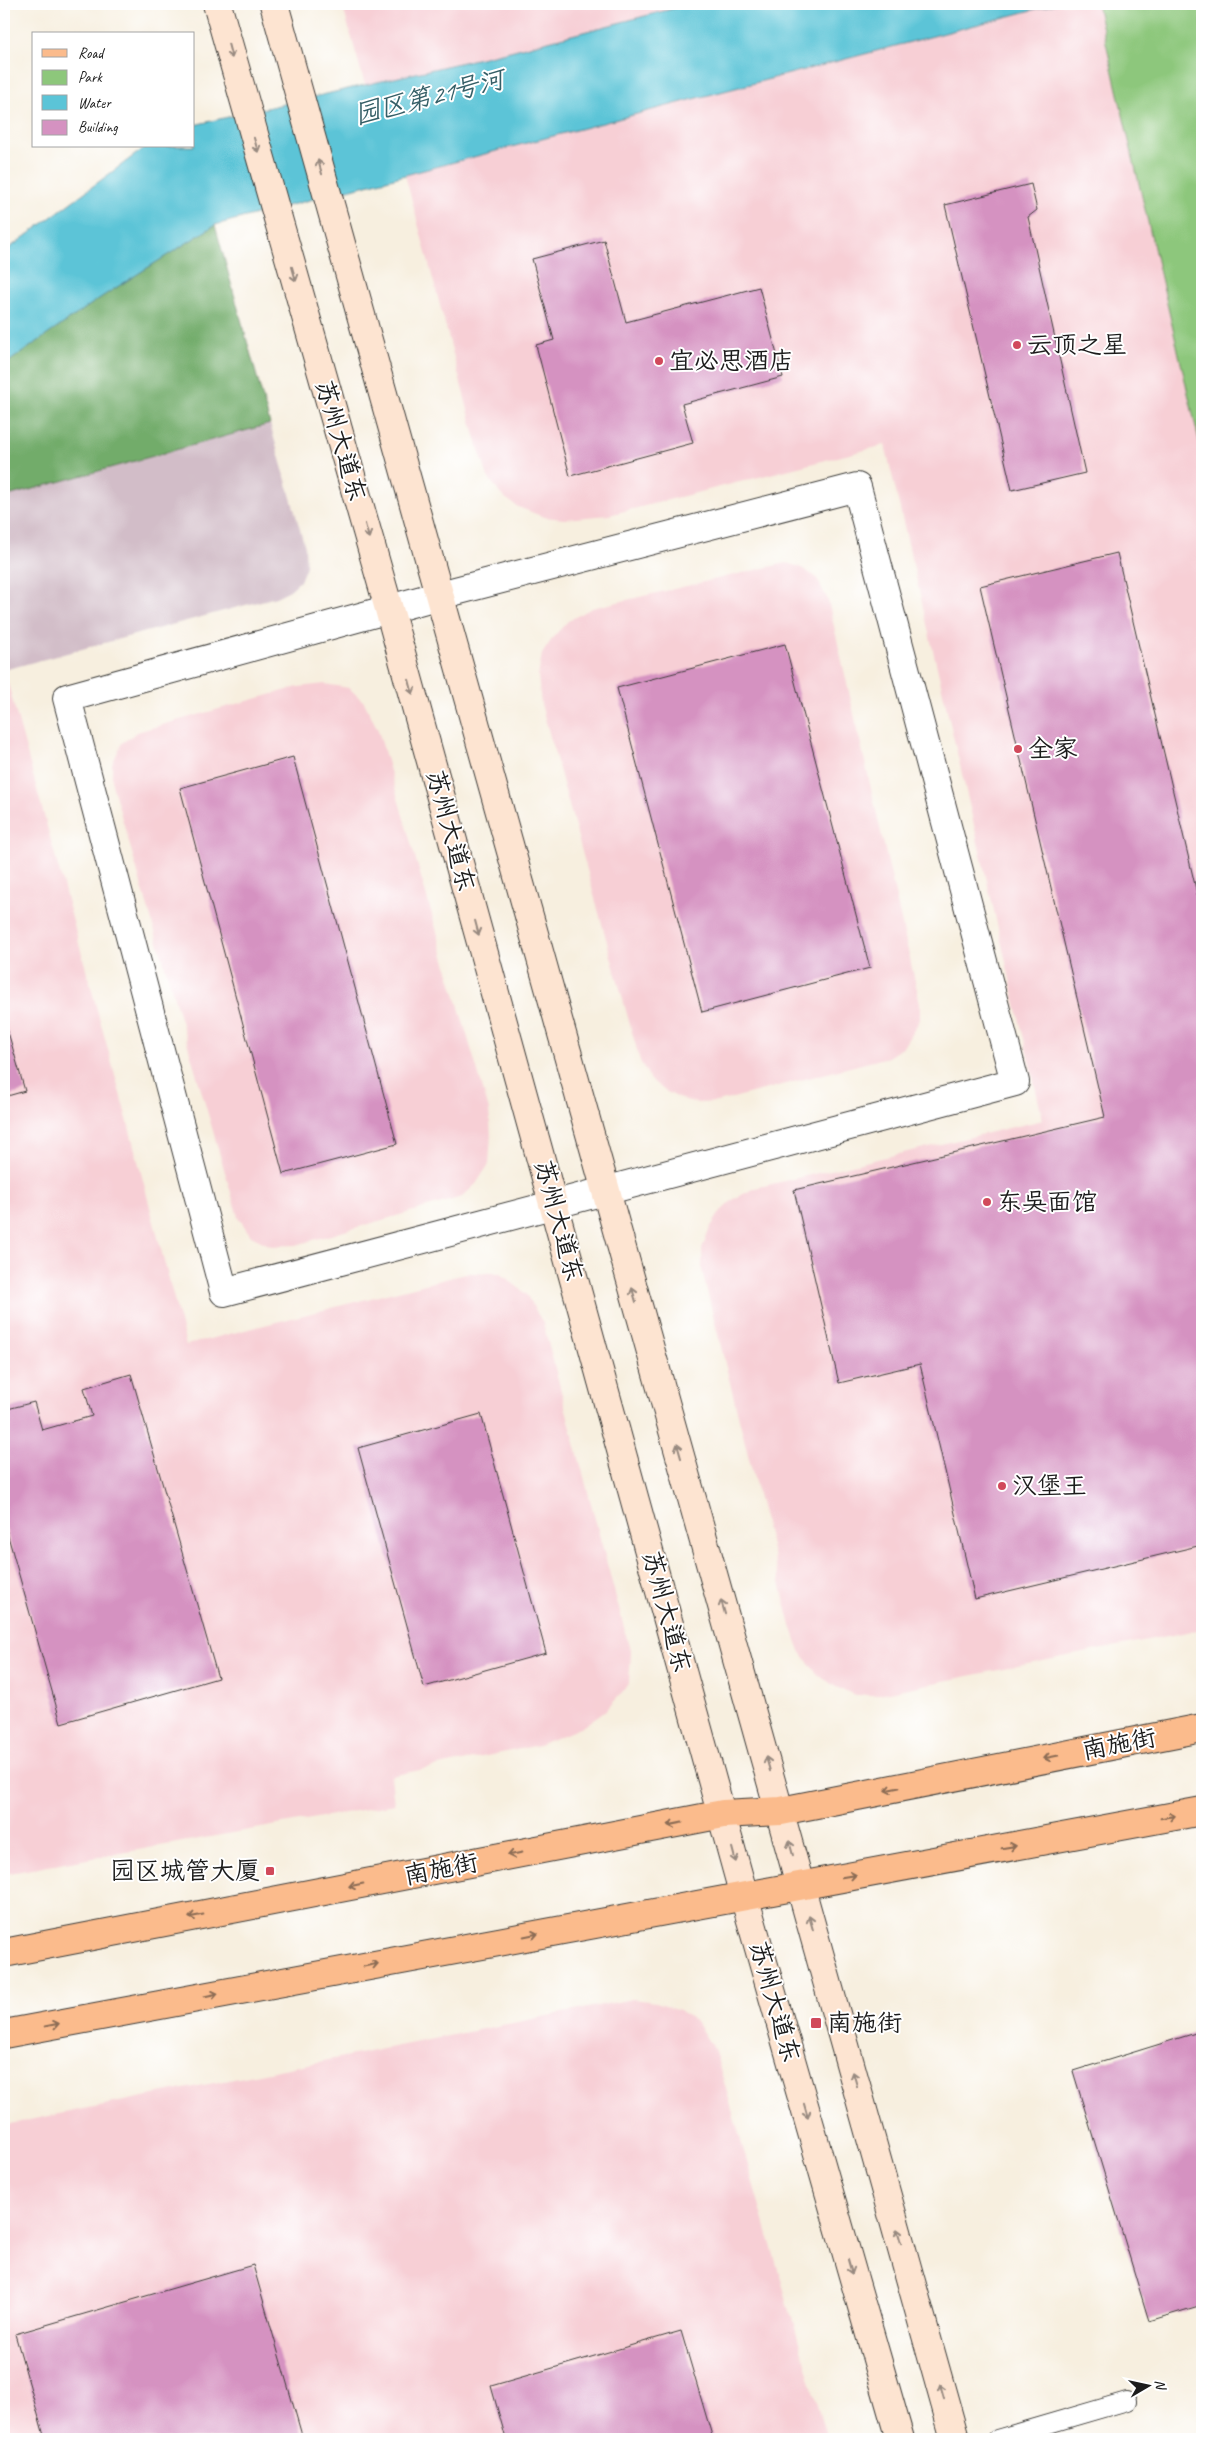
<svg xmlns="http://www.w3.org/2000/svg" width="1206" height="2443" font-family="Caveat,'LXGW WenKai TC',sans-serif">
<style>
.built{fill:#f7cfd5}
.industrial{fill:#d2bdc8}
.green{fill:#8dc77b;stroke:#54724c}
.forest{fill:#72ac6b;stroke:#476444}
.water{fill:#5bc4d7;stroke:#3c707a}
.building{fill:#d592c1}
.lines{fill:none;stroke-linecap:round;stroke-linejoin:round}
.service-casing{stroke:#3d3c39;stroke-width:20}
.minor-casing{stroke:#3d3c39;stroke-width:30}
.secondary-casing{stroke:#3d3c39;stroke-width:30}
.primary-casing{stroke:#3d3c39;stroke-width:30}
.service{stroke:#fff;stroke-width:18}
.minor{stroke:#fff;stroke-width:28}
.secondary{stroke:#fde4d1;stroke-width:28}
.primary{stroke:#fbbb8c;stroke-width:28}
.oneway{stroke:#988a80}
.oneway2{stroke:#8c6c54}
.poi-dot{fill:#d1495b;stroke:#fff;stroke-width:2}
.labels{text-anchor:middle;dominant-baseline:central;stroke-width:4;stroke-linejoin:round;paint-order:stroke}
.poi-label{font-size:25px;fill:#1c1c1c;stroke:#fff;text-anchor:start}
.street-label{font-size:25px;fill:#1c1c1c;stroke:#fff}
.water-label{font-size:26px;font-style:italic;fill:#355f67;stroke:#fff}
</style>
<rect width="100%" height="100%" fill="#fff"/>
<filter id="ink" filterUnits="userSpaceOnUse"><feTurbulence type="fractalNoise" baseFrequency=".02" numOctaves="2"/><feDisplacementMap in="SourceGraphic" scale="10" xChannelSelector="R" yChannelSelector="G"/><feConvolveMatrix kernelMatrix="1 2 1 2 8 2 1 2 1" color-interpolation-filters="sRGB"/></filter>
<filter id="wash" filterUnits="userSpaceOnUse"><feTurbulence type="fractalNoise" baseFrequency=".0096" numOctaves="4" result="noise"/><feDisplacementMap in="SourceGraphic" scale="20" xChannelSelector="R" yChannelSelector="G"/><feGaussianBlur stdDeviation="1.12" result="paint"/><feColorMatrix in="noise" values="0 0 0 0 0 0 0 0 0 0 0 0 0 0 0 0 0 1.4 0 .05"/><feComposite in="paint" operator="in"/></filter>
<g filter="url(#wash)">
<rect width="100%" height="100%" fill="#f7efdf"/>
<path class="built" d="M342 4H691L510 51 365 85Z
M1055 4H1097L1202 453V1629L874 1695H855L836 1687 817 1674 800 1651 791 1626 702 1271V1249L710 1228 721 1211 734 1199 755 1188 1043 1120 885 445 609 515 565 519 544 517 518 507 501 495 488 477 478 447 405 175Z
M786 563 800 567 816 577 828 600 920 1003V1020L903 1047 888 1057 718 1102 698 1103 681 1099 665 1091 651 1080 640 1061 541 704 538 676 542 654 554 636 568 621 592 608Z
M4 669 127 1119 186 1345 469 1273H500L526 1294 543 1323 631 1654 629 1682 621 1694 606 1710 582 1727 539 1745 391 1776 394 1804 4 1874Z
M325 684 349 688 364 702 378 730 489 1110 491 1135 489 1164 476 1184 462 1197 296 1245 271 1246 251 1236 238 1217 112 784V764L122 743 137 732 298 687Z
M632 1999 656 2002 680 2010 696 2022 715 2051 827 2439H4V2125Z"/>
<path class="industrial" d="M270 424 305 547 306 566 300 581 290 590 276 597 4 670V497Z"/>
<path class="green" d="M1097 4H1202V453Z"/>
<path class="forest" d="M215 225 270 424 4 497V365L103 296Z"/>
<path class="water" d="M691 4H1055L215 225 103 296 4 365V252L147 146H194V125L510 51Z"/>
<g id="blocks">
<path class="building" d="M1031 184 1037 210 1028 217 1085 473 1012 490 945 205Z
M604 240 626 322 759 287 783 377 682 404 693 443 570 476 536 345 554 340 532 259Z
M1117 553 1202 915V1545L975 1599 920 1364 839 1383 794 1190 1105 1117 980 586Z
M785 644 870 968 702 1012 617 688Z
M293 757 397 1144 283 1174 180 788Z
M4 1018 25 1091 4 1097Z
M131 1374 218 1678 61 1723 4 1522V1410L34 1402 42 1430 92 1416 84 1388Z
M481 1414 546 1653 424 1687 358 1448Z
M1202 2031V2305L1149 2321 1073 2071Z
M253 2265 303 2439H45L15 2334Z
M681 2331 713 2439H506L491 2386Z"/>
</g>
</g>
<g filter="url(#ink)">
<use href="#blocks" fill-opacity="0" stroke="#3d3c39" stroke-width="1"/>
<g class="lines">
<g class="service-casing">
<path id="service" d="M997 2439 1127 2401"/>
</g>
<g class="minor-casing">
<path id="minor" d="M857 487 1015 1082 224 1292 67 698 440 595Z"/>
</g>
<g class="secondary-casing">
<path id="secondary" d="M217 4 389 609 744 1896 900 2439
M274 4 955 2439"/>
</g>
<g class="primary-casing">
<path id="primary" d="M4 1953 723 1814 781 1811 1202 1728
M4 2034 1202 1811"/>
</g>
<use href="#service" class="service"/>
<use href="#minor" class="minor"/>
<use href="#secondary" class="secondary"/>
<use href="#primary" class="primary"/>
</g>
<defs><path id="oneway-shaft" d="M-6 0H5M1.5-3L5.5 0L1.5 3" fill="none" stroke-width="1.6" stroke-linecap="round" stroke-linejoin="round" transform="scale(1.25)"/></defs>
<g class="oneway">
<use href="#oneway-shaft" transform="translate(230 51) rotate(75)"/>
<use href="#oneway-shaft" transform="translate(256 145) rotate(74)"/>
<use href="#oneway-shaft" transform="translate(320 167) rotate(-106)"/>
<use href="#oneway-shaft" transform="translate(294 274) rotate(74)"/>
<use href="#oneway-shaft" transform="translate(367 531) rotate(74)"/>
<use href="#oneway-shaft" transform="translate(411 687) rotate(75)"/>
<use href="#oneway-shaft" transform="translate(477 928) rotate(75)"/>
<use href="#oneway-shaft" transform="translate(634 1295) rotate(-106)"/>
<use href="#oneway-shaft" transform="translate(679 1451) rotate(-106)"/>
<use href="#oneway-shaft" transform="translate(723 1607) rotate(-106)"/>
<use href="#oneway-shaft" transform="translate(768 1764) rotate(-106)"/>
<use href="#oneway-shaft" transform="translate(791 1848) rotate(-105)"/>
<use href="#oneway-shaft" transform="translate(734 1855) rotate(75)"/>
<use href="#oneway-shaft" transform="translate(811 1923) rotate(-106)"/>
<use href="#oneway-shaft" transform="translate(855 2079) rotate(-106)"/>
<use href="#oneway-shaft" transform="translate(806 2111) rotate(74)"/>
<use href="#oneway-shaft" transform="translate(899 2236) rotate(-106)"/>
<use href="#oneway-shaft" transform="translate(850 2267) rotate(74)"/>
<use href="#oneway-shaft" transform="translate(942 2392) rotate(-106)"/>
</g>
<g class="oneway2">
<use href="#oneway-shaft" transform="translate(1051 1757) rotate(169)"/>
<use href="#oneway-shaft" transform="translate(892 1789) rotate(169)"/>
<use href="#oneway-shaft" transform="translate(1168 1817) rotate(-10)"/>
<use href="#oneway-shaft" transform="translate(675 1824) rotate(169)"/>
<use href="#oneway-shaft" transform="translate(1009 1847) rotate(-10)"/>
<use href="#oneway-shaft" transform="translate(515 1854) rotate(169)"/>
<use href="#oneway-shaft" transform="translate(849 1876) rotate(-10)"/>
<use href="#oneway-shaft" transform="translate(356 1885) rotate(169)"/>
<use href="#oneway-shaft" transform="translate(196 1916) rotate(169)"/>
<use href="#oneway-shaft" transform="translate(531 1935) rotate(-11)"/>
<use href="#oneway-shaft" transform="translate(371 1965) rotate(-11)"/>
<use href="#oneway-shaft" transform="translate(211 1995) rotate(-11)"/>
<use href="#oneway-shaft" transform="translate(52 2025) rotate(-11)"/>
</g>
</g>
<g class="poi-dot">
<circle cx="1017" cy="345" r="5"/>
<circle cx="659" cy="361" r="5"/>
<circle cx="1018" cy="749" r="5"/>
<circle cx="987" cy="1202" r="5"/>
<circle cx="1002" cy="1486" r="5"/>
<rect x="265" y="1866" width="10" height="10" rx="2.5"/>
<rect x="810" y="2017" width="12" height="12" rx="2.5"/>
</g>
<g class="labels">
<g class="poi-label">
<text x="1027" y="345">云顶之星</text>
<text x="669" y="361">宜必思酒店</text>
<text x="1028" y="749">全家</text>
<text x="997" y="1202">东吴面馆</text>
<text x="1012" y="1486">汉堡王</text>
<text x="260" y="1871" text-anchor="end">园区城管大厦</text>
<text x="827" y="2023">南施街</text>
</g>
<g class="street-label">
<text transform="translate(341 441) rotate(74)">苏州大道东</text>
<text transform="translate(451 831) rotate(75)">苏州大道东</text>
<text transform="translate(559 1221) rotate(75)">苏州大道东</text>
<text transform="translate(667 1612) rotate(75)">苏州大道东</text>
<text transform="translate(1119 1744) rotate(-11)">南施街</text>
<text transform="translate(441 1869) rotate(-11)">南施街</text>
<text transform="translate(775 2002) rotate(74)">苏州大道东</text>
</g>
<g class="water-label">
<text transform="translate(429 97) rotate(-14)">园区第21号河</text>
</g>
</g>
<rect width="1206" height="2443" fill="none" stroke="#fff" stroke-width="20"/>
<rect x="32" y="32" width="162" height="115" fill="#ffffff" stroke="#a4a4a4"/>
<rect x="42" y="49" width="25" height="8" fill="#fbbb8c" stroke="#a4a4a4"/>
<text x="78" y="58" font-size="15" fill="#1c1c1c">Road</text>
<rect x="42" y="70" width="25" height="15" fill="#8dc77b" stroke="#a4a4a4"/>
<text x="78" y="82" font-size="15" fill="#1c1c1c">Park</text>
<rect x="42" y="95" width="25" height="15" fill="#5bc4d7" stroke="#a4a4a4"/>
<text x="78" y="108" font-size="15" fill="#1c1c1c">Water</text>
<rect x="42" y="120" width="25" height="15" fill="#d592c1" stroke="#a4a4a4"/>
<text x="78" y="132" font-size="15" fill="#1c1c1c">Building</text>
<g transform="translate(1148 2386) rotate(81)" stroke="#ffffff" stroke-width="4" paint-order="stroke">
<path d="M0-4L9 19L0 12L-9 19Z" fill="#1c1c1c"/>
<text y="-8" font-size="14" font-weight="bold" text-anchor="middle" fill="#1c1c1c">N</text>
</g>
</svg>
